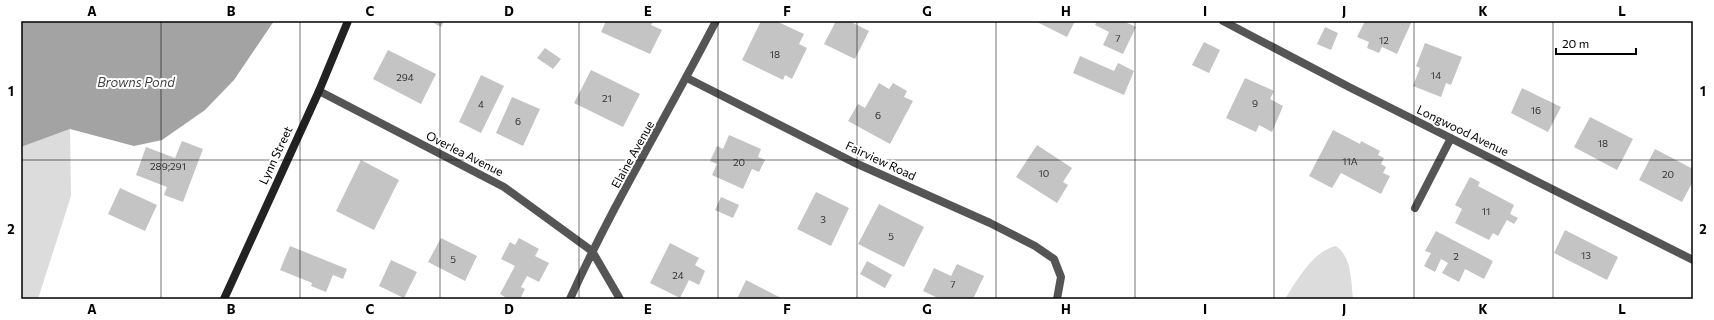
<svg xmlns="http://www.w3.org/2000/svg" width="1714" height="320" font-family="Commissioner,sans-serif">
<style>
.green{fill:#dcdcdc}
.water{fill:#a3a3a3}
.building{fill:#c4c4c4}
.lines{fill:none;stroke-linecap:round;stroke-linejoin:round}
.minor{stroke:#555;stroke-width:8}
.secondary{stroke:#222;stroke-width:8}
.grid{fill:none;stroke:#000;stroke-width:1;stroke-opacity:0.55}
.labels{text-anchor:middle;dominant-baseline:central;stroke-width:4;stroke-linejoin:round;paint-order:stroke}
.number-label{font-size:10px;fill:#313131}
.street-label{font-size:12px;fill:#000;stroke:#fff}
.water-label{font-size:13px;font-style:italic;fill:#444;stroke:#fff}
.neatline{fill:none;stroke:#000;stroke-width:1.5}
.grid-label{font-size:13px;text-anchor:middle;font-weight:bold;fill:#000}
</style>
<rect width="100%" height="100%" fill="#fff"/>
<path class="green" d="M70 129 71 196 38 299H21V147Z
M1336 246C1352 257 1351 281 1353 299H1285C1297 280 1313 251 1336 246Z"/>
<path class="water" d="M21 21H274L234 80 205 110 162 140 134 146 70 129 21 147Z"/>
<path class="building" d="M430 21H444L441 27Z
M606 21H653L651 25 662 30 650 54 601 32Z
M761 21H776L804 34 799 44 807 48 792 79 785 75 783 80 742 60Z
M836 21H849L869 31 855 59 824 44Z
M1038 21H1075L1067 37 1037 22Z
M1097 21H1123L1136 27 1123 54 1103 45 1109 32 1095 25Z
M1365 21H1412L1397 54 1382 47 1379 53 1367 48 1369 42 1357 37Z
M1325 27 1338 33 1331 50 1317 44Z
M1204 42 1220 50 1209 73 1192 65Z
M1425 43 1462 57 1451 85 1446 83 1441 97 1413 86 1420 68 1416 66Z
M545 48 561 59 553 69 537 58Z
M388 50 436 74 421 104 373 79Z
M1080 56 1114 71 1118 63 1134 71 1124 95 1073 73Z
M591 70 640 94 623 127 574 103Z
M481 75 504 86 481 133 459 122Z
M1245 78 1274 91 1270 99 1283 106 1272 132 1259 125 1256 132 1226 118Z
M879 83 889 89 893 83 907 91 904 97 913 101 890 144 848 121 858 104 865 108Z
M1522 88 1561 107 1548 132 1511 113Z
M512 97 540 109 523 146 496 133Z
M1590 117 1633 139 1617 170 1574 147Z
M1333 130 1360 144 1361 141 1380 151 1378 155 1384 158 1381 164 1386 167 1383 173 1390 176 1381 194 1341 173 1332 188 1309 176Z
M729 135 761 149 758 157 765 160 759 172 752 169 743 189 712 175 717 164 710 161 717 146 723 149Z
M182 141 203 149 183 202 164 195 167 187 136 175 146 147 175 158Z
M1037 145 1072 168 1063 182 1068 185 1057 203 1016 177Z
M1655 149 1693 169V181L1682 202 1639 180Z
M361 160 399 180 374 230 336 211Z
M1470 177 1480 182 1478 186 1514 205 1510 214 1518 218 1514 224 1507 220 1498 236 1493 233 1489 240 1455 223 1462 209 1455 205Z
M120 188 157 205 145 231 108 214Z
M816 192 849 208 831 246 797 229Z
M721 197 739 205 733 218 715 210Z
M879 204 924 227 904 267 858 244Z
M1565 230 1618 257 1607 280 1554 253Z
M1436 231 1493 261 1484 279 1465 269 1459 282 1442 273 1448 263 1441 259 1435 272 1424 266 1431 253 1425 251Z
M441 238 477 256 465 281 428 262Z
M519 238 539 249 535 256 549 263 539 282 527 276 521 287 525 289 520 299H508L500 294 515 266 501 259 510 242 515 245Z
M670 243 699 258 695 265 705 271 699 285 689 280 680 298 650 283Z
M290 246 347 269 343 279 333 275 326 292 311 286 312 283 280 270Z
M391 260 417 272 404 298 379 286Z
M867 261 892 275 885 288 860 274Z
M957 264 984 276 973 299H940L923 291 934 268 951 276Z
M746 280 783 299H737Z"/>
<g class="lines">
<path class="minor" d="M1223 21 1349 87 1693 260
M687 78 853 162 990 223 1035 246 1054 259 1061 277 1057 299
M319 91 504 187 592 251 620 299
M1415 208 1451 138
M570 299C613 204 668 114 716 21"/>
<path class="secondary" d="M224 299 319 91 348 21"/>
</g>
<path class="grid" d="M161 21V299M300 21V299M440 21V299M579 21V299M718 21V299M857 21V299M996 21V299M1135 21V299M1274 21V299M1414 21V299M1553 21V299M21 160H1693"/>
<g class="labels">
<g class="number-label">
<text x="1118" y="38">7</text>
<text x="1384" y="40">12</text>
<text x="775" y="54">18</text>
<text x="1436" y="75">14</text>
<text x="405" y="77">294</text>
<text x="607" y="98">21</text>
<text x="1255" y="103">9</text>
<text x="481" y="104">4</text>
<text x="1536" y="110">16</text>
<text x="878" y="115">6</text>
<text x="518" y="121">6</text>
<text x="1603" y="143">18</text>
<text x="1350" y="161">11A</text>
<text x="739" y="162">20</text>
<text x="168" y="166">289;291</text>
<text x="1044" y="173">10</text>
<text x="1668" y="174">20</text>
<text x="1486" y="211">11</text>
<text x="823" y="219">3</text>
<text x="891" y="236">5</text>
<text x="1586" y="255">13</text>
<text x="1456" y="256">2</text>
<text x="453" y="259">5</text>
<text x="678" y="275">24</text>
<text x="953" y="284">7</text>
</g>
<g class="street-label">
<text transform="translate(1463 130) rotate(26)">Longwood Avenue</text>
<text transform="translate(465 153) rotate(27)">Overlea Avenue</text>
<text transform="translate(632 154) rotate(-61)">Elaine Avenue</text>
<text transform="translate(275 155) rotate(-65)">Lynn Street</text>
<text transform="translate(881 160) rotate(25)">Fairview Road</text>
</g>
<g class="water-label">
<text x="136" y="82">Browns Pond</text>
</g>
</g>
<rect width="1714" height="320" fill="none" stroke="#ffffff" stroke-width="44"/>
<path d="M1556 48v6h80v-6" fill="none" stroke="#000000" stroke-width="2"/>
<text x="1562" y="48" font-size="12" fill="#000000" stroke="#ffffff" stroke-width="3" paint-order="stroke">20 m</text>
<rect x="22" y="22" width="1670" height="276" class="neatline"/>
<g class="grid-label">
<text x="92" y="16">A</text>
<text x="231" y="16">B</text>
<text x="370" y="16">C</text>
<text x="509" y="16">D</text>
<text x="648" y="16">E</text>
<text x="787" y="16">F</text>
<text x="927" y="16">G</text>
<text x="1066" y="16">H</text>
<text x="1205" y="16">I</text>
<text x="1344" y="16">J</text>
<text x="1483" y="16">K</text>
<text x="1622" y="16">L</text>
<text x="11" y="96">1</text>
<text x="1703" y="96">1</text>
<text x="11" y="234">2</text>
<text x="1703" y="234">2</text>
<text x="92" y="314">A</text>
<text x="231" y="314">B</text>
<text x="370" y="314">C</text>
<text x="509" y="314">D</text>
<text x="648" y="314">E</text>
<text x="787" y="314">F</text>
<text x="927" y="314">G</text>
<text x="1066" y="314">H</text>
<text x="1205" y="314">I</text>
<text x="1344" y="314">J</text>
<text x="1483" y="314">K</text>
<text x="1622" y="314">L</text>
</g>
</svg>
